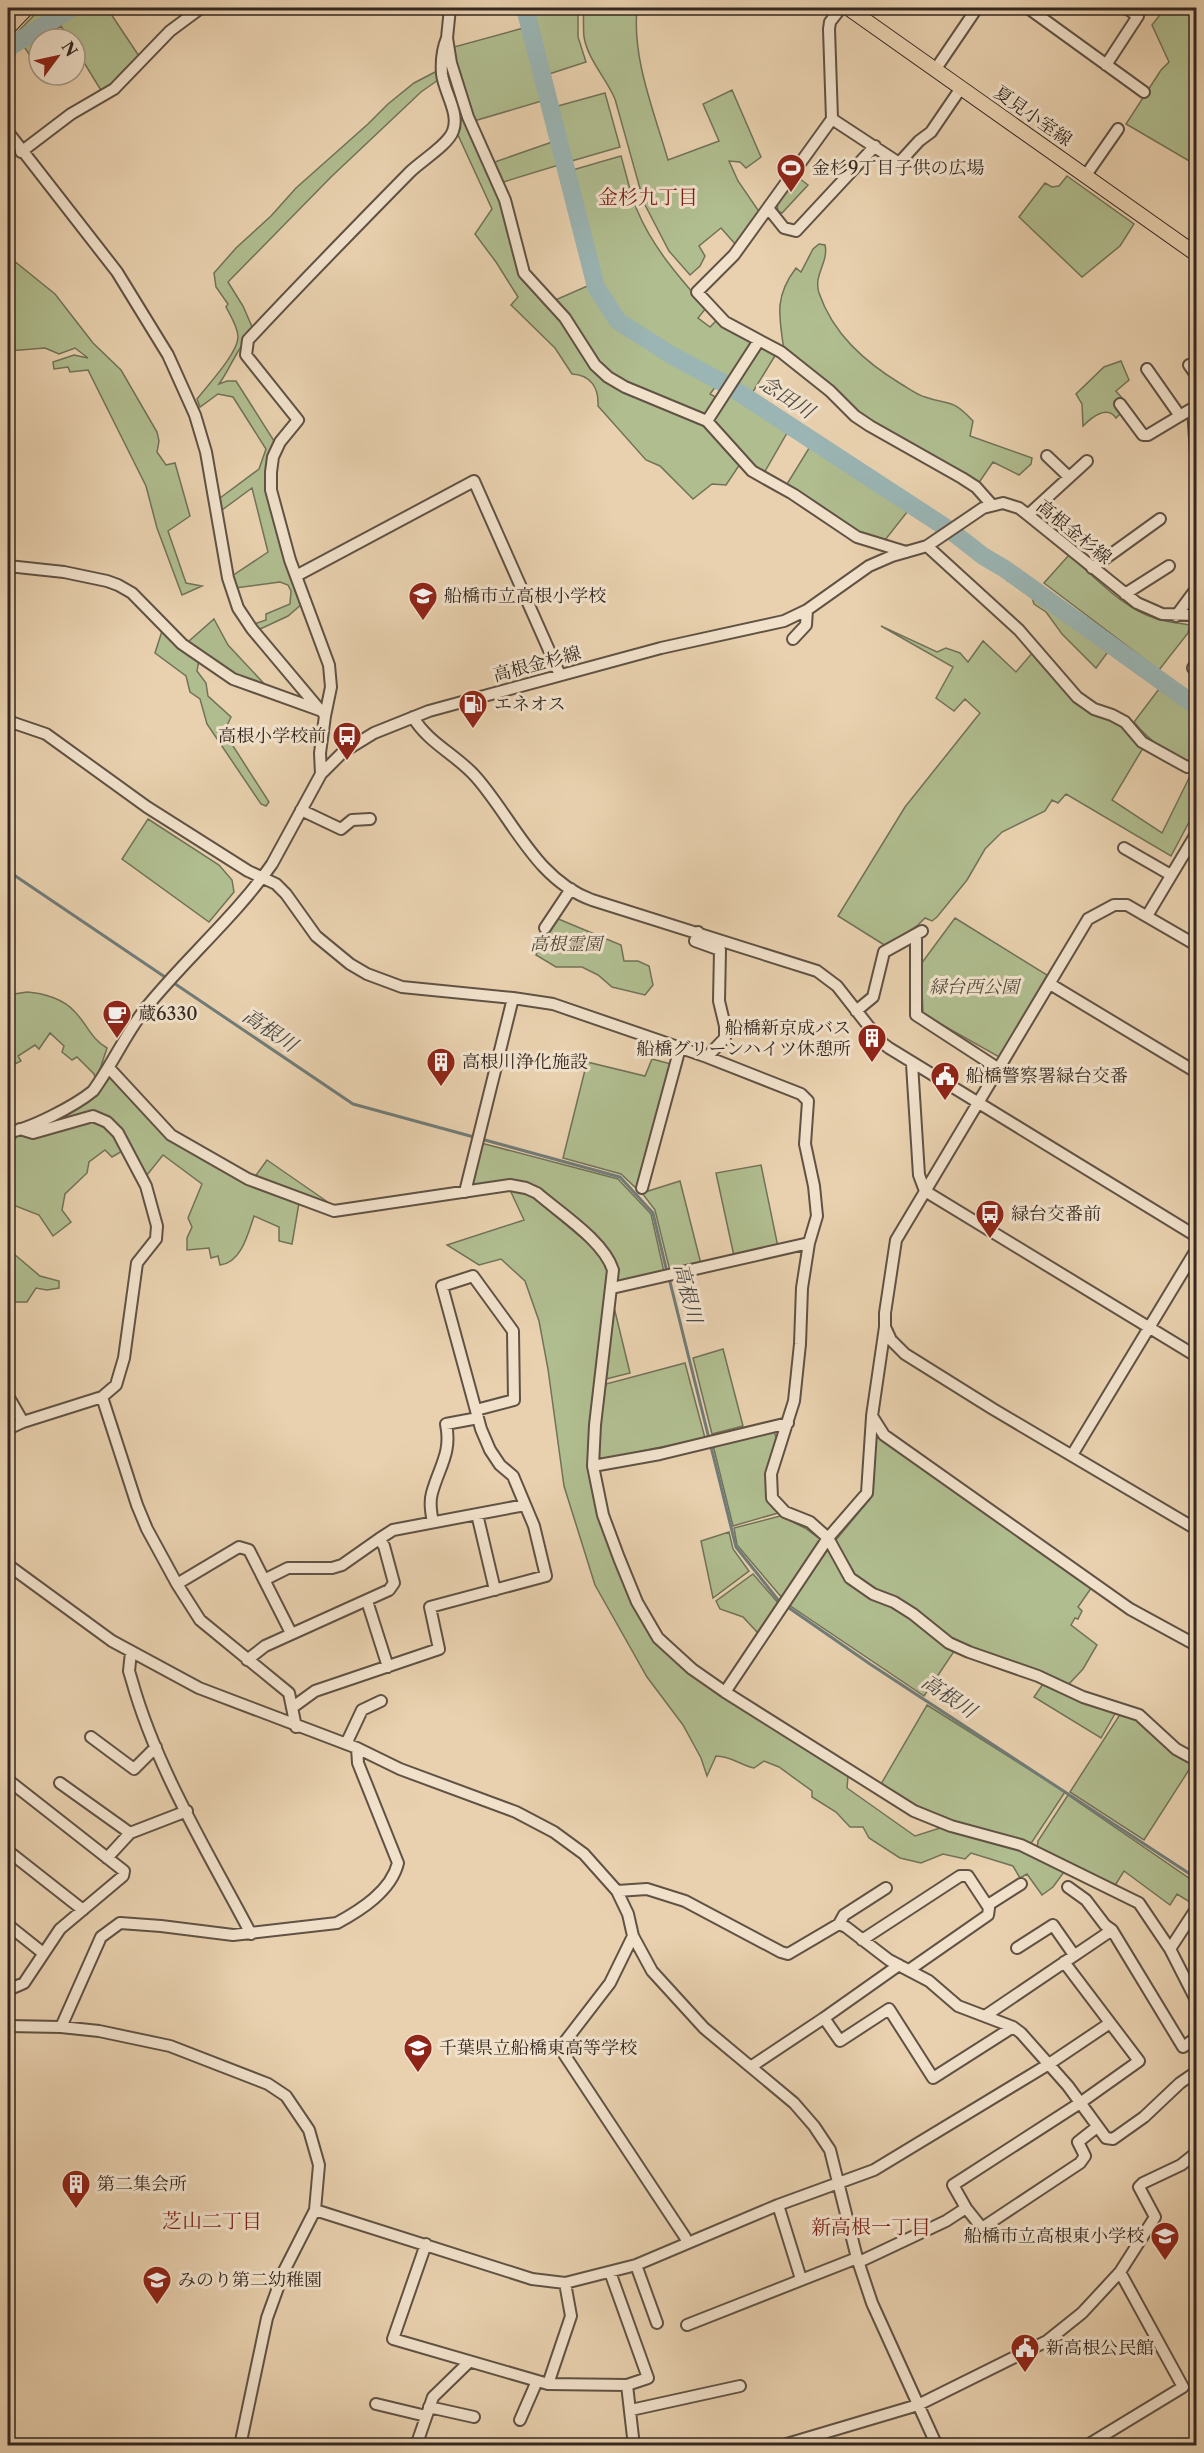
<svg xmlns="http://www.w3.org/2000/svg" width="1204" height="2453" font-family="'Libre Caslon Text','Noto Serif JP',serif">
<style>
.green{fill:#b0bd8f;stroke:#717258;stroke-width:1.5}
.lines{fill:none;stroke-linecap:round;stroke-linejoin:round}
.stream{stroke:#707c79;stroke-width:3}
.river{stroke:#9ab5b4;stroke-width:18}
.minor-casing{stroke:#605244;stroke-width:14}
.major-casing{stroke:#322720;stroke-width:16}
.minor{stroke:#f1e1cb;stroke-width:10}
.major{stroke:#e9d1af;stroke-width:14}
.labels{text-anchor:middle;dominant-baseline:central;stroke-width:6;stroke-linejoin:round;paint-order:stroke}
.street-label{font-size:18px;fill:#322720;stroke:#f1e1cb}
.poi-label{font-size:18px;fill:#322720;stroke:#f1e1cb;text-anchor:start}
.park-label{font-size:18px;font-style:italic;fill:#524c3c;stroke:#f1e1cb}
.neighbourhood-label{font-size:20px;fill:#7a1f14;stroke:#f1e1cb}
.water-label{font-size:20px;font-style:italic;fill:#4c4a45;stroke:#f1e1cb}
</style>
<rect width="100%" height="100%" fill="#e9d1af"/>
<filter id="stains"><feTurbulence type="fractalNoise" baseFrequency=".00333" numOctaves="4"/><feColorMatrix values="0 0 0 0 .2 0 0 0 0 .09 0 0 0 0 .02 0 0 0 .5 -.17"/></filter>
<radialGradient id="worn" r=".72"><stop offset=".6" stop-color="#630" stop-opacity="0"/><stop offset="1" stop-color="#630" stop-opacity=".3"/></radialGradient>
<path class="green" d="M41 8H69L8 45V42Z
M82 8H107L139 56 115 83 102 92 75 48V39H69L61 26 39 39V58L34 62 23 45Z
M528 8H578V37L586 62 546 75Z
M583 8H637C632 59 654 111 668 160L719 141 703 104 732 90 761 157 746 168 740 162 729 161 738 181 760 213 737 246 721 228 699 246 705 256 700 266 690 275 669 251 644 203 615 99C606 78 588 60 584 37 583 28 584 17 583 8Z
M1165 8H1196V165L1126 124 1161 70 1169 62 1152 25Z
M527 27 545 100 474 121 454 62V47Z
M445 52 503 201 516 255 564 320 593 365 706 423 740 464 726 485 712 484 693 499 660 466 646 460 598 406C599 388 591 375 572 374L555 348 511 305 518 297 496 262 475 234 492 209 458 135C457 106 444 83 445 52Z
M437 71 438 80 421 92 331 177 228 282 243 306 253 329C249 337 243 343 239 350 232 361 227 373 219 384L227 381H236L276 444 267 476 303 603 288 616 258 630 254 624 266 620V614L290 604 291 591 288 585 280 582 235 588 232 576 268 552 252 488 222 510 220 498 259 469 266 449 233 397 218 394 200 407 197 399C207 386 238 353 238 337 238 327 230 315 226 307L228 304 216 287 214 273 236 248 271 216 296 188 368 124 388 104 414 83Z
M605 93 620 147 568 162 554 107Z
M555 141 562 164 500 183 492 163Z
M621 156C626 173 630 193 637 210 653 248 679 277 706 308L698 318 710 327 717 320 721 326 751 342 749 353 730 383 675 353 622 320 599 285 569 171Z
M795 175 808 185 782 213 778 211 777 203Z
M1067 176 1134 224 1120 246 1082 277 1019 217 1045 183 1052 187 1059 186Z
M819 244 825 245C829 262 813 275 819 293 833 334 865 362 901 384 908 388 917 395 925 397 951 406 951 398 973 421L970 436 1032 458 1031 464 1019 475 993 462 978 484 856 413 784 350C779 316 774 297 796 268L801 272 813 249Z
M8 256 55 294 93 343 121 370 157 432 159 441 157 452 166 465 175 463 190 516 168 531 186 583 202 586 182 595 157 528 146 486 88 370 70 372 68 367 54 369 53 362 74 355 88 358 75 348 59 354 45 348 8 351Z
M592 284 619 327 669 357 719 382 710 394 719 399 707 417 627 385 597 362 553 301Z
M762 347 776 354 751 395 736 385Z
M1121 361 1129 380 1116 391 1122 398 1117 403 1123 411 1116 418C1107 405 1092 417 1083 426L1082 404 1076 394 1104 367Z
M730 392 791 426 764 473 753 467 712 422Z
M814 440 915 502 885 540 861 535 787 484Z
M1069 555C1095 577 1123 609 1157 619 1167 622 1179 623 1190 625L1188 633 1159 670 1044 583Z
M1016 569 1113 645 1096 668 1062 634 1046 612 1034 604 1029 588 1016 580 1008 581Z
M214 619 228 645 270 690 234 675 188 642Z
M881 626 937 652 946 648 960 653 968 662 983 641 1016 672 1033 652 1050 670 1124 726 1143 748 1112 800 1162 833 1191 774 1196 772V809L1171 856 1066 794 1058 803 1052 800 1045 811 1002 832 985 849 967 880 937 917 932 921 925 918 917 926 886 946 838 916 905 807 980 713 965 699 954 711 936 698 953 667Z
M162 631 199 660 197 671 206 683 208 696 231 717 224 732 269 802 266 806 261 804 207 724 200 699 190 692 186 676 155 653Z
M1165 681 1196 705V761C1176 764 1146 737 1134 722Z
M148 819 219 865 232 880 234 892 209 922 122 859Z
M556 918 621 945 624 961H638L649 966 653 985 645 995 612 987 598 975 582 967H556L536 955Z
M955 918 1047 975 1001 1058 923 1014 921 964Z
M27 992C43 993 64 999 75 1012 87 1024 91 1039 107 1048L96 1081 94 1074 77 1057 72 1060 62 1052 64 1046 50 1033 39 1049 35 1045 18 1056 21 1061 11 1066 8 1061V995Z
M652 1059 671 1064 637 1189 621 1174 563 1158 587 1062 645 1076Z
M112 1075 171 1139 299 1203 292 1244 279 1241V1227L254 1216C248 1234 241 1263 220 1265L218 1256 211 1258 209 1248 187 1250V1238L192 1227 188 1218 202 1184 163 1155 147 1175 129 1147 112 1157 105 1150 89 1162 87 1173 65 1194 62 1210 71 1222 53 1236 39 1215 8 1203V1164L14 1151 9 1146C21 1126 50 1124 70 1113 87 1103 99 1091 112 1075Z
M481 1143 618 1179 651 1214 664 1272 616 1283V1267L541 1191 470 1188Z
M267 1160 335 1207 254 1178Z
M761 1165 778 1247 734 1256 716 1173Z
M680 1181 701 1264 670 1271 655 1210 642 1193Z
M510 1190 526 1192 535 1199 596 1250 610 1270 589 1466 656 1640 723 1696 848 1776 847 1788 915 1836 940 1828 1033 1853 1064 1872 1053 1887 1042 1895 1027 1874 1020 1878 1013 1866 971 1853 965 1859 943 1854 921 1863 900 1858 869 1838 863 1827H850L836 1812 812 1797V1791L779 1767 764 1761 754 1768C740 1765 731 1756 716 1756L707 1776 701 1758 683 1725 647 1677 595 1585 564 1486 548 1369 539 1321 525 1281 501 1259 479 1265 447 1245 524 1220Z
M14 1254 40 1276 59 1281V1288L47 1290 36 1288 27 1302H8V1259Z
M613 1303 630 1373 606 1379Z
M723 1349 743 1426 712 1434 693 1358Z
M685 1363 705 1438 598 1460 600 1426 606 1384Z
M774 1432 777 1439 768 1499 778 1513 733 1526 713 1445Z
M879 1437 1092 1587 1078 1607 1082 1611 1078 1619 1075 1618 1071 1625 1097 1645 1083 1669 1067 1686 952 1641 855 1574 835 1541 870 1499 874 1439Z
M780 1516 805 1528 824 1542 783 1599 737 1545 734 1528Z
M729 1532 733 1549 749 1571 713 1598 701 1541Z
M829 1547 848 1582 894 1605 955 1650 924 1696 789 1605Z
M753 1574 780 1605 758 1633 743 1617 720 1609 716 1601Z
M1043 1684 1116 1712 1101 1738 1034 1697Z
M927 1705 1065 1792 1032 1842 1027 1844 944 1819 915 1805 881 1784Z
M1127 1712 1194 1762 1144 1840 1070 1792 1119 1716Z
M1068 1795 1196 1883V1898L1193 1904 1177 1894 1170 1905 1124 1871 1114 1887 1037 1849 1038 1841Z"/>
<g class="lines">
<path class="stream" d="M8 871 353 1104 620 1177 653 1213 667 1272
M669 1278 736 1547 779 1601 870 1664 1196 1878"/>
<path class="river" d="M525 8 596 287 618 321 671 355 729 386 951 531 983 556 1005 569 1196 706
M11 46 72 8"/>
<g class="minor-casing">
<path id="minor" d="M450 8 447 38 451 63 468 117 505 200 524 273 565 318 595 365 608 377 625 387 707 421 752 471 793 494 857 537 906 552
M841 8 830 22 829 29 832 119 734 255 697 292 725 322 781 352 830 391 855 416 870 426 962 478 976 487 992 505
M1028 8 1144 92
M1106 65 1138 16 1126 8
M935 70 977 8
M832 119 899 163 919 141 931 132 961 88
M8 132 117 272 168 355 195 415 206 452 228 578 238 608 252 629 320 710
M21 152 71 114 114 89 170 31 201 8
M1086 175 1118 129
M768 208 784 228 796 231 875 146
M1189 365 1196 375
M1147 369 1180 416
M1120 404 1143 435H1148L1193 408
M1196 406 1193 408 1196 454
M707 421 758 342
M1047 456 1069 477
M1028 515 1087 461
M927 546 1019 630 1077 697 1094 709 1112 715 1125 722 1142 742 1187 767 1196 766
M8 566 64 572 107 581 118 585 132 593 182 644 233 679 322 711 325 716 320 753 321 774
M1092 568 1160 519
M296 576 474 481 560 675
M1125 594 1169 566
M1176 616 1196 589
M793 639 806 625 807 610
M1196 664 1193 668 1196 671
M325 716 331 687 329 665 290 560 271 490V472L273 457 280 442 298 420 246 355 248 340C301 283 355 228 410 172 421 161 448 145 453 131 460 113 444 92 442 74 441 61 442 50 447 38
M413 717C428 743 457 755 476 777 513 819 536 880 592 900L817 971 837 986 881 1042 889 1048 1196 1236
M8 721 46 734 147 807 248 871 276 884 286 894 316 936 350 964 367 974 402 987 513 998 553 1004 707 1057 801 1094 808 1101 805 1144 814 1186 817 1216 809 1243 802 1288 800 1344 794 1401 771 1474 772 1498 785 1512 810 1522 828 1538 850 1578 873 1594 894 1602 913 1614 949 1643 969 1652 1038 1676 1083 1697 1139 1715 1176 1749 1196 1760
M301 810 341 829 352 820 370 819
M1124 848 1171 875
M1147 916 1196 834
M545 928 571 889
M698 932 695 941 720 950 719 1001 725 1026V1038L707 1057
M916 935V1015L999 1069
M1196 945 1127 905H1114L1088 919 896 1240 885 1313V1327L891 1340 905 1354 993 1409 1196 1529
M1050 984 1196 1072
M856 1011 873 997 884 952 922 931
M912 1064 919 1175 925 1191 1196 1356
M109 1068 171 1135 248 1179 334 1211 510 1185 526 1188 537 1193C560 1213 604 1241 613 1270L595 1425 593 1466 603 1515 619 1558 637 1602 658 1638 692 1669 725 1692 914 1811 951 1826 1021 1845 1139 1903 1170 1949 1196 2000
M8 1132C29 1130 76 1105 93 1091 112 1065 125 1035 145 1009 185 959 235 917 272 864L321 774 343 752 374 733 429 711 473 699 661 648 784 621 807 610 869 566 892 556 927 546 983 508 1003 503 1019 508 1028 515 1137 603 1162 614 1196 615
M642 1188 680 1048
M465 1192 513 998
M612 1288 809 1243
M885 1327 872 1416 884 1435 1130 1609 1196 1645
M8 1396 23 1422
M102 1397 137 1505 147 1529 177 1584 200 1620 289 1693 296 1727
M8 1429 23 1422 102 1397 116 1385 124 1358 137 1263 156 1239 157 1226 146 1186 118 1133 107 1122 93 1116 33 1133 20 1129
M1072 1455 1196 1250
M593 1466 660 1454 788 1423
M477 1514 495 1590
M433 1522C431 1513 429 1503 432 1493 439 1467 452 1453 446 1424L478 1418
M379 1539 393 1530 525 1505
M8 1565 112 1641 199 1688 357 1748 400 1769 516 1812 554 1832 584 1854 617 1891 628 1914 633 1936 652 1971 704 2028 794 2103 814 2126 830 2150 857 2258 872 2303 937 2446
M177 1584 239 1547 249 1550 291 1633
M367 1601 388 1667
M131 1652 129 1671 132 1681C157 1770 208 1852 251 1934
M247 1660 265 1646 389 1590 394 1583 384 1546 379 1539 342 1565 332 1568H288L264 1580
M725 1692 828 1538 867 1493 872 1417
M293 1707 315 1691 439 1649 430 1607 546 1576 534 1526 513 1476 500 1465 490 1450 481 1429 442 1286 473 1276 513 1331 514 1400 476 1410
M91 1737 134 1769 156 1747
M346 1744 362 1710 381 1701
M8 1780 124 1871 123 1876 60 1929 24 1983 8 1990
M60 1783 130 1833
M8 1851 83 1910
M107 1858 130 1833 187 1811
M1068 1887 1086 1900 1105 1925 1112 1930
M617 1891 647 1889 685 1901 781 1952 788 1954 839 1924 846 1927 889 1960 929 1981 958 2006 1013 2027 1021 2033 1068 2086 1106 2138 1113 2139 1144 2117 1180 2083 1196 2072
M988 1905 1021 1884
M839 1924 844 1915 886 1888
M8 1925 43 1953
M633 1936 610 1983 560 2048 685 2237 687 2243
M862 1940 960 1876H968L989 1908 988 1915 909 1970
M1017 1948 1053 1925 1074 1955
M1170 1949 1196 1909
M985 2016 1112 1930 1183 2047 1193 2040 1196 2041
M824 2018 899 1965
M8 2026 61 2027 99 2031 170 2046 268 2084 286 2096 309 2130 319 2165 315 2210 284 2271 267 2318 240 2446
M61 2027 101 1937 120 1923 161 1926 233 1935 337 1923C361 1910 391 1891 398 1863L358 1763 357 1748
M752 2066 824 2018 840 2041 889 2009 933 2078 1013 2027
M778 2205 801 2279
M966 2208 953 2185 1080 2103 1139 2061 1064 1962
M315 2210 532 2279 565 2283 636 2265 778 2205 874 2170 1049 2064 1110 2023
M426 2244 393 2339 548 2384 627 2385 648 2378 610 2272
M859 2262 946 2221 966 2208 982 2228 1080 2163 1085 2156 1078 2142 1097 2127
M636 2265 657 2323
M687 2325 857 2258
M8 2326V2335
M548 2384 571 2316 565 2283
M627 2385 634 2446
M376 2404 426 2416
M429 2407 474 2417
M631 2410 740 2386
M520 2420 537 2381
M416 2446 433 2397 469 2362
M780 2446 918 2405 1047 2341 1082 2313 1120 2272 1155 2217 1139 2187 1143 2183 1181 2165 1196 2153
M1086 2446 1183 2387 1120 2272"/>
</g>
<g class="major-casing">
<path id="major" d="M848 8 1196 254
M8 28 27 8"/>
</g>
<use href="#minor" class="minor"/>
<use href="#major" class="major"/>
</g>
<defs>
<g id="stadium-pin" transform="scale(1.5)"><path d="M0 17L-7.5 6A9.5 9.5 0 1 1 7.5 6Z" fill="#8f2418" stroke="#f1e1cb"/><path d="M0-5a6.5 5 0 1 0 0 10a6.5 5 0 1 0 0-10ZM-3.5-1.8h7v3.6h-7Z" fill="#fff"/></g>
<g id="school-pin" transform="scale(1.5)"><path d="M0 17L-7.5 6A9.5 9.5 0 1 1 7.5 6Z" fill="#8f2418" stroke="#f1e1cb"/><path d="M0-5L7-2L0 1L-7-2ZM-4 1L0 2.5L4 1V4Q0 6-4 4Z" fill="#fff"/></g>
<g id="fuel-pin" transform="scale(1.5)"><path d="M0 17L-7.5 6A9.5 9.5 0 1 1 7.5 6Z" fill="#8f2418" stroke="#f1e1cb"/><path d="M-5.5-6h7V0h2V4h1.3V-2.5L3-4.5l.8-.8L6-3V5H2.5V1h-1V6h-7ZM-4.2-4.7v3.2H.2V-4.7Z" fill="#fff"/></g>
<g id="bus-pin" transform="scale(1.5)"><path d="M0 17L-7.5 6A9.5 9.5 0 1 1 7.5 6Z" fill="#8f2418" stroke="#f1e1cb"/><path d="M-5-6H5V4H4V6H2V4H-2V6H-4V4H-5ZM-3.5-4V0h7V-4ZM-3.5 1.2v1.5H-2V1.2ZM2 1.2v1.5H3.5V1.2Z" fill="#fff"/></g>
<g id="cafe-pin" transform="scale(1.5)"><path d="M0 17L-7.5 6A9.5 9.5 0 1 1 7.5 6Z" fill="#8f2418" stroke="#f1e1cb"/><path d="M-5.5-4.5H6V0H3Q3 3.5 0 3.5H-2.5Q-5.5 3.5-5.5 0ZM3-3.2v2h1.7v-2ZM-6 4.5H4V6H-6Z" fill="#fff"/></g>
<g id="building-pin" transform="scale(1.5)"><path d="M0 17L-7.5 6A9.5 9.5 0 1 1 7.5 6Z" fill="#8f2418" stroke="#f1e1cb"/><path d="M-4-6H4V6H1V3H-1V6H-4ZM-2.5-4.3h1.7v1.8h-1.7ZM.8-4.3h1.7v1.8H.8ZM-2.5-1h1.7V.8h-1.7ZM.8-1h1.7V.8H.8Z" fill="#fff"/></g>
<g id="civic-pin" transform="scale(1.5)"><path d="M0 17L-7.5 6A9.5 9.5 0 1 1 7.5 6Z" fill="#8f2418" stroke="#f1e1cb"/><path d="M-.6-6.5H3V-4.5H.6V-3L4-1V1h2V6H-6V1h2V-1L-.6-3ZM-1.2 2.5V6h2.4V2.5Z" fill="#fff"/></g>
</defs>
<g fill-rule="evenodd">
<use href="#stadium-pin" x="791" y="168"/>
<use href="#school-pin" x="423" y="596"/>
<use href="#fuel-pin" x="473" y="704"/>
<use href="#bus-pin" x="347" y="736"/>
<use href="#cafe-pin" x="117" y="1014"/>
<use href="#building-pin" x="872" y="1038"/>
<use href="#building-pin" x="441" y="1062"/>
<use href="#civic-pin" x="945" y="1076"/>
<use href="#bus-pin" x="990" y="1214"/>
<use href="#school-pin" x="418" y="2048"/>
<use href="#building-pin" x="76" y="2184"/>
<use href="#school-pin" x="1165" y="2236"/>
<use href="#school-pin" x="157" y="2280"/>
<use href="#civic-pin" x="1025" y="2348"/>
</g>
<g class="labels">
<g class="street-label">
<text transform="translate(1033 116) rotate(35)">夏見小室線</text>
<text transform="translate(1074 532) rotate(39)">高根金杉線</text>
<text transform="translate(537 664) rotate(-15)">高根金杉線</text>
</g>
<g class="poi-label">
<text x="812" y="168">金杉9丁目子供の広場</text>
<text x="444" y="596">船橋市立高根小学校</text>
<text x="494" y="704">エネオス</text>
<text x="326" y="736" text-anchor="end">高根小学校前</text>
<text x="138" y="1014">蔵6330</text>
<text x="851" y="1028" text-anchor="end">船橋新京成バス<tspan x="851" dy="21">船橋グリーンハイツ休憩所</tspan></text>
<text x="462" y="1062">高根川浄化施設</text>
<text x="966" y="1076">船橋警察署緑台交番</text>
<text x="1011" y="1214">緑台交番前</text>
<text x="439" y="2048">千葉県立船橋東高等学校</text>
<text x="97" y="2184">第二集会所</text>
<text x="1144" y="2236" text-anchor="end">船橋市立高根東小学校</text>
<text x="178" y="2280">みのり第二幼稚園</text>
<text x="1046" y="2348">新高根公民館</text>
</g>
<g class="park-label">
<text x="566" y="944">高根霊園</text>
<text x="974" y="987">緑台西公園</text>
</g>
<g class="neighbourhood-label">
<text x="648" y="197">金杉九丁目</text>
<text x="212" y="2221">芝山二丁目</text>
<text x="871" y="2227">新高根一丁目</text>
</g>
<g class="water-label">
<text transform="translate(787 397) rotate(33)">念田川</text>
<text transform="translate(270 1030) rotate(34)">高根川</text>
<text transform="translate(688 1293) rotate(76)">高根川</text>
<text transform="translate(949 1696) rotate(34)">高根川</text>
</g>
</g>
<rect width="1204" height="2453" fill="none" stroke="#e9d1af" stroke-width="30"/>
<rect x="9" y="9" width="1186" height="2435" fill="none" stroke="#322720" stroke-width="3"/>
<rect x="15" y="15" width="1174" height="2423" fill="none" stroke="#322720" stroke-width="1.5"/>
<g transform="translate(57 57) rotate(57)"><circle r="28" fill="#f1e1cb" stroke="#a59787" stroke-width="1.5"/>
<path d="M0-4.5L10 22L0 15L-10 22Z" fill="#8f2418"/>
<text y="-9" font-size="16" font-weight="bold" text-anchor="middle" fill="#322720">N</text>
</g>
<rect width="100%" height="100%" filter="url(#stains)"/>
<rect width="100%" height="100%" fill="url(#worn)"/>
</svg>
